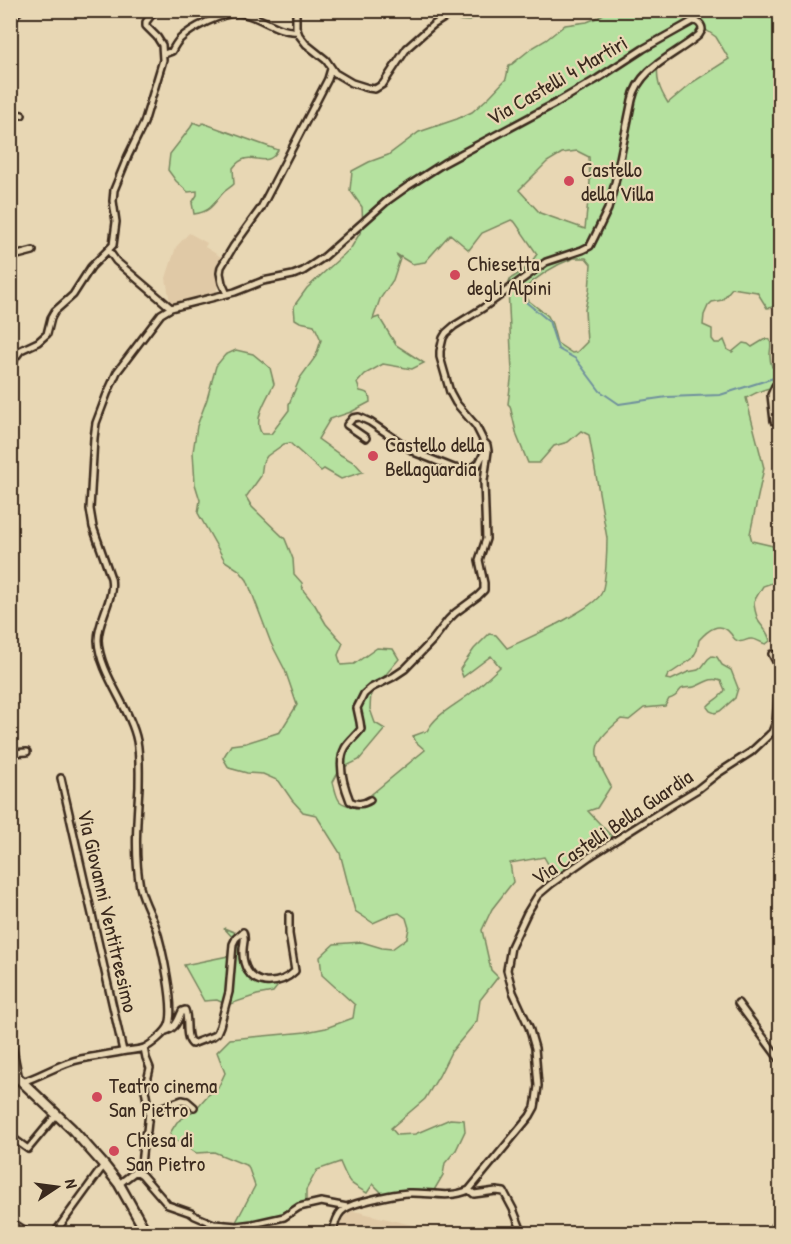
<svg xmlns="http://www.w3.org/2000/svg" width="791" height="1244" font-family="'Patrick Hand',sans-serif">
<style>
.built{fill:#e0c9a6}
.green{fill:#b5e19f;stroke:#78865e;stroke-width:1.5;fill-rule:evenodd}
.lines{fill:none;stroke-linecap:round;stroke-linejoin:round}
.stream{stroke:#6f919d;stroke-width:2}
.street-casing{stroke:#3b2a1e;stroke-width:10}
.secondary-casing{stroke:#3b2a1e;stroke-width:13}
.street{stroke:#e8d7b4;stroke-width:5}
.secondary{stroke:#e8d7b4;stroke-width:8}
.poi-dot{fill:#d1495b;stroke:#e8d7b4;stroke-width:2}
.labels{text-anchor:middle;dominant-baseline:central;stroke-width:4.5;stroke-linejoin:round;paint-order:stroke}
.street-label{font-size:21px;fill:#3b2a1e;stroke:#e8d7b4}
.poi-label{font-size:21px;fill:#3b2a1e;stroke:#e8d7b4;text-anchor:start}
</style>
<rect width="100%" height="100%" fill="#e8d7b4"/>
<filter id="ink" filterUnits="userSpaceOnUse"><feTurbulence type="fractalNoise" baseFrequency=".0167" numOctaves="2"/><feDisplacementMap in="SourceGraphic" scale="12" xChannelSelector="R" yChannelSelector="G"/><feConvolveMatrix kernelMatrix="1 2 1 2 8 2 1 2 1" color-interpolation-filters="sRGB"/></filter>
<g filter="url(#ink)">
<path class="built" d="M189 233 207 243 205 247 226 260 215 295 171 309 166 278 176 247Z
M346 1209 420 1227 418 1233 335 1234Z"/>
<path class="green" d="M451 11H487L474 17 470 21 453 20 450 12Z
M607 11H780V304C775 305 773 308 767 308L757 292 732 288 722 300 712 302 708 306 704 315 703 325 712 329V339L715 343H720L724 340 728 350 732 352 743 343 748 344 752 347 765 339 770 340C772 346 770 349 770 355 770 359 771 364 772 367L780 366V384L771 388 770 392V388C760 390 754 394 746 398L764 468 750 534 752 541 773 546 778 557 780 572 775 582 763 586 754 601C754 608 756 615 759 622 764 629 768 632 770 641L766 644C761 643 757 639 752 639 747 638 744 643 738 641 733 639 734 638 731 634 720 620 708 630 699 640L697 650 692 659 668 675 666 679 671 680 688 672 698 670 702 667 708 659 712 656 717 657 722 665 731 670 738 688 735 698 720 711 715 713 710 711 707 707C712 700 721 698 725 690L721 681C710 676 704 684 694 687 691 688 687 687 684 688 677 689 681 696 669 699L665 706 644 708 629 720 621 719C589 746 592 752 611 786L597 808 588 811 616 841 578 863 559 883 544 857 510 863 513 882 492 909 482 930 491 970 498 977 480 1000 477 1021 451 1052 439 1076 425 1099 391 1128 397 1135 415 1134 450 1119 464 1120 465 1131 456 1150 445 1163 443 1175 433 1192 384 1195 373 1184 367 1193C347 1182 349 1183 340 1162L317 1170 306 1190V1200L296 1211 249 1226 236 1222 255 1186 248 1166 214 1152 196 1153 177 1141 170 1133 177 1122 195 1110 207 1096 218 1088 225 1073 217 1052 230 1039 306 1032 326 1028 353 1018 355 1005 322 975 320 957 334 944 362 942 382 948 392 949 407 938 409 928 406 918 399 913 391 915 373 923 355 911 340 853 316 815 303 812 292 800 279 781 263 774 247 773 229 768 223 758 231 745 246 743 280 732 297 705 285 670 271 643 247 580 239 570 225 561 198 513 200 500 195 484 193 452 197 426 207 399 216 366 225 355 236 350 253 354 270 368 274 384C267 398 252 420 262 434H271L289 410V404L300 378 316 356 321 340 314 325 300 322 295 319 294 306 307 288 351 248 363 228 362 207 350 190 352 171 369 162 388 155 419 132 457 119 472 112 489 97 506 79 509 65 512 64 532 48 546 40 565 25 587 22 599 17 605 13ZM706 30 716 37 729 59 693 82 668 103C659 89 656 80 658 63L704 33ZM577 151 589 157 590 182 585 229 540 213 519 190 547 162 562 153ZM511 220 515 222 537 254C530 266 522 272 510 279L508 287 512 372 508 404 510 406 517 436 528 463H539L554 446 568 442 581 431 589 435 607 538C607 549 606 585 601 594 592 610 526 639 507 648L496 635 489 634 474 649 460 669 463 677 491 656 500 667C490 676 481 685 471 693 455 706 437 713 427 731L413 736 416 742 425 750 356 807C336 804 338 800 333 782L340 769 359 760 385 729 375 723 370 709 371 692 399 659 393 649 377 648 354 664 341 665 338 655 343 643 326 624 315 605 303 590 302 583 294 574 293 559 285 539 252 507 246 497 261 476 263 462 267 456 284 444 290 443 321 471 324 469 341 479 363 472 355 463 339 454 318 439 330 419 351 412 370 402C370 394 367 392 360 391L357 383 365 374 383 364 412 369 424 363 396 345 379 317 373 319 380 299 393 280 400 259 396 254 412 264 425 262 450 234 469 250 482 233ZM574 258H586L591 264 589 291 585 310 587 342 577 352 572 353 557 343 552 324 548 316 529 301 522 291C536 277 555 265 574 258Z
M193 122 200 125 203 123 278 150C265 173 250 145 233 168L234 184C230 188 226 189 222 194 212 206 210 212 194 214L192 203 197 195V191L188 192 176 181 168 170 170 154 191 127Z
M224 928 239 934C240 937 242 940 243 943 246 953 240 960 248 971 255 980 270 978 277 987L273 992 257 995 230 1004 229 1006 217 1000 204 1001 184 965 228 956 234 939Z"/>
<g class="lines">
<path class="stream" d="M522 293 527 303 549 321 558 349 576 359 600 391 619 404 667 397 720 395 780 376"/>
<g class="street-casing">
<path id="street" d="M296 10V27L299 35 306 44 326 60 335 73 352 83 368 88 375 89 383 84 407 48 433 25 447 16 452 10
M10 21 16 14 20 10
M164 54 172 51C174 47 176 43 180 39 191 28 223 12 239 13 260 15 277 33 297 31
M10 113 22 115
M109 251 116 261 171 308
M10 257 33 251
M227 294 222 283 220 273 221 267 233 247 261 208 328 79 331 69
M10 373 15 358 21 350 38 342 47 334 51 318 55 311 73 295 91 267 113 245 116 222 113 201 114 190 128 156 144 123 163 60 162 45 157 37 146 26V22L155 10
M774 421 771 395 775 386 780 384
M366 438 347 425 353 418 359 417 370 422 416 453 454 468 465 469 475 466 479 463 484 453 483 440 476 426 456 403 450 392 440 357V351L443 338 446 333 454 326 483 308 546 262 582 250 590 246 595 236 608 209 615 183 632 100C639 67 676 55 699 35L702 30C702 25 698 21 693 21
M10 753 27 752
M61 778 123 1051
M370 800C364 804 356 805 350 801 344 786 337 763 345 748 349 741 356 736 361 729L360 722 357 708 364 694 371 688 393 677 405 669 432 641 448 620 455 613 478 596 484 590V583L479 560 486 539 484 481 488 451 487 445 484 442
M738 1003 780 1060
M166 1031C176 1028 178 1020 182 1011L185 1010C189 1020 184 1036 192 1044L213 1036 217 1033 220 1026 229 992 233 944 236 938 243 932C246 939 243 943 243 950 242 965 249 980 265 982 277 983 286 980 295 971L289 934V915
M22 1082C42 1076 60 1063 81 1059 96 1056 111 1054 126 1051 131 1050 139 1050 144 1048 151 1045 164 1034 168 1027 177 1011 161 943 155 925 150 912 143 900 140 887 134 854 137 820 139 787 139 772 140 756 137 741 131 709 99 673 98 640 98 619 115 599 111 578L93 527 90 509 94 438 96 423 107 394 117 372 161 314 171 308 235 292 263 281 293 275 303 271 324 257 387 201 408 186 444 163 556 103 597 79 643 49 693 21 703 10
M149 1112 182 1100 187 1101 194 1107
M10 1136 28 1149 57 1114
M136 1171 142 1175 168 1205 191 1213 195 1216 214 1224 237 1226 253 1224 284 1217 299 1207 321 1202 347 1207
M119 1184 136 1171 141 1165 144 1135 147 1131 149 1112 145 1090 150 1068 146 1058 144 1048
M469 1190 474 1194 496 1191 504 1192 513 1209 521 1229
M10 1221 30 1234
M54 1234 104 1165
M251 1234 253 1224
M332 1234C334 1227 336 1217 341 1212 346 1206 355 1204 362 1202 377 1198 393 1194 408 1193 430 1192 449 1199 469 1190L530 1116 535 1107 536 1101 538 1086 535 1048 529 1027 513 992 507 970 511 947 527 913 538 895 551 884 589 857 668 807 698 789 717 774 751 752 768 736 772 732 776 722 778 695 780 683V669L772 654
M769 1234 780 1220"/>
</g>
<g class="secondary-casing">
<path id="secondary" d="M10 1042 17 1077 72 1129 104 1165 119 1184 147 1234"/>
</g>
<use href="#street" class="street"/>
<use href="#secondary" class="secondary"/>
</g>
</g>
<g class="poi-dot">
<circle cx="569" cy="181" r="6"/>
<circle cx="455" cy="275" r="6"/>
<circle cx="373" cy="456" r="6"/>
<circle cx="97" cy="1097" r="6"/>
<circle cx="114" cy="1151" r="6"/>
</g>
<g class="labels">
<g class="street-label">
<text transform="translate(557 80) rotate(-30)">Via Castelli 4 Martiri</text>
<text transform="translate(612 827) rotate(-34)">Via Castelli Bella Guardia</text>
<text transform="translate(108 911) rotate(77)">Via Giovanni Ventitreesimo</text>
</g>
<g class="poi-label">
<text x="581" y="169">Castello<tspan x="581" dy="24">della Villa</tspan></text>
<text x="467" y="263">Chiesetta<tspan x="467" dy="24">degli Alpini</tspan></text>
<text x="385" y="444">Castello della<tspan x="385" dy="24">Bellaguardia</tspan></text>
<text x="109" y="1085">Teatro cinema<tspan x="109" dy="24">San Pietro</tspan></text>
<text x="126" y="1139">Chiesa di<tspan x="126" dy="24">San Pietro</tspan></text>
</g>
</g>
<rect width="791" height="1244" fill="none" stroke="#e8d7b4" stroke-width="36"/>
<rect x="18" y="18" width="755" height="1208" fill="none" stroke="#3b2a1e" stroke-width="2" filter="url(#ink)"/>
<g transform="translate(57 1187) rotate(77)" stroke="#e8d7b4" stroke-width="4.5" paint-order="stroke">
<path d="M0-4.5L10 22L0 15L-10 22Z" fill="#3b2a1e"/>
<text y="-9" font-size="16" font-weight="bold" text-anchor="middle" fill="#3b2a1e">N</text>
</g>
</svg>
